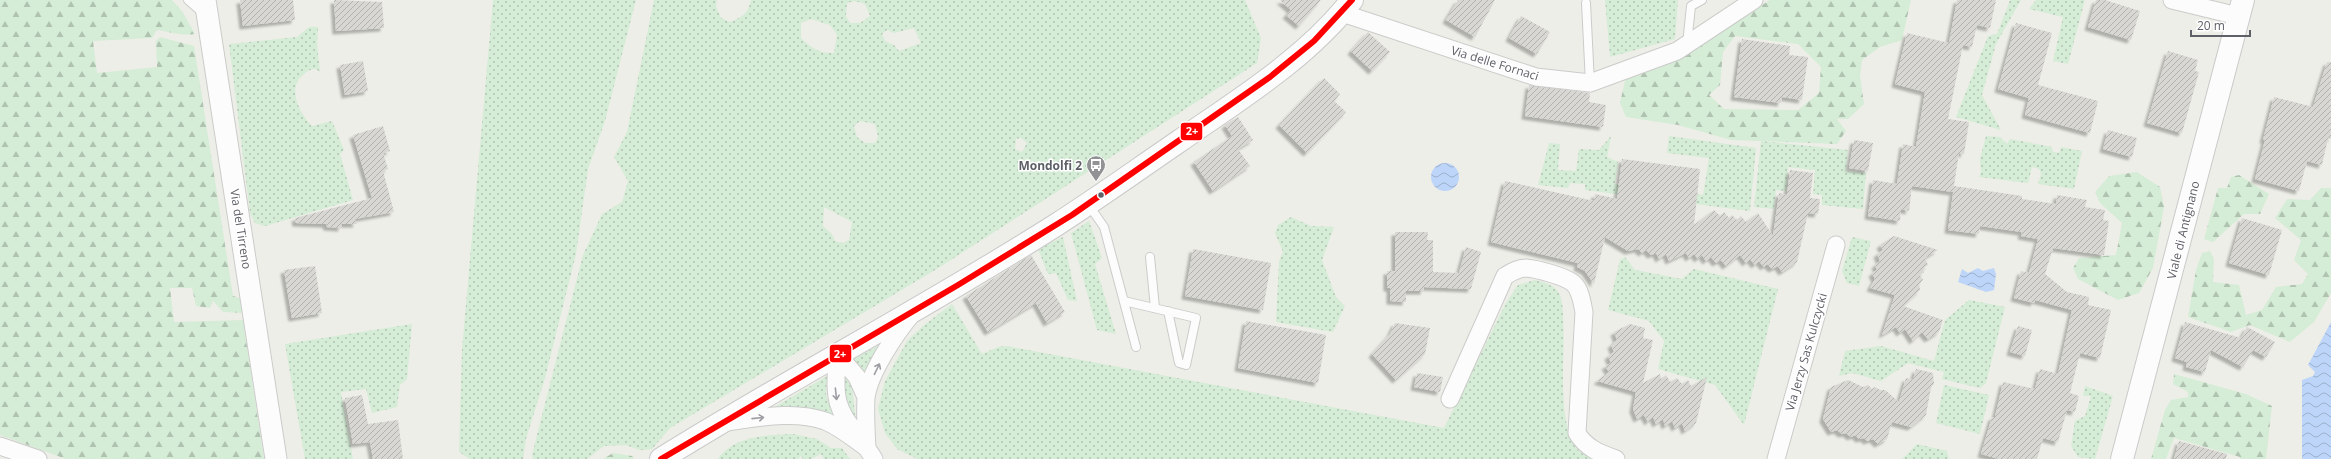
<svg xmlns="http://www.w3.org/2000/svg" width="2331" height="459" font-family="'Open Sans',sans-serif">
<style>
.green{fill:url(#green-dots);fill-rule:evenodd}
.forest{fill:url(#forest-firs);fill-rule:evenodd}
.water{fill:url(#water-waves)}
.building{fill:url(#building-hatch);filter:url(#shadow)}
.lines{fill:none;stroke-linecap:round;stroke-linejoin:round}
.service-casing{stroke:#cbccca;stroke-width:10}
.minor-casing{stroke:#cbccca;stroke-width:19}
.tertiary-casing{stroke:#cbccca;stroke-width:23}
.secondary-casing{stroke:#c9cac9;stroke-width:24}
.service{stroke:#fcfcfc;stroke-width:8}
.minor{stroke:#fcfcfc;stroke-width:17}
.tertiary{stroke:#fcfcfc;stroke-width:21}
.secondary{stroke:#fcfcfc;stroke-width:22}
.bus-1-casing{stroke:#fff;stroke-width:9}
.bus-1{stroke:#f00;stroke-width:6}
.oneway{stroke:#9d9ea3}
.bus-dot{fill:#5d6067;stroke:#fff;stroke-width:1.5}
.labels{text-anchor:middle;dominant-baseline:central;stroke-width:3;stroke-linejoin:round;paint-order:stroke}
.street-label{font-size:12px;fill:#5d6067;stroke:#fff}
.poi-label{font-size:12px;font-weight:bold;fill:#5d6067;stroke:#fff;text-anchor:end}
.line-badge{stroke:#fff;stroke-width:1.5}
.badge-label{font-size:11px;text-anchor:middle;font-weight:bold;fill:#fff}
</style>
<defs>
<pattern id="green-dots" width="8" height="8" patternUnits="userSpaceOnUse"><rect width="8" height="8" fill="#d5ecd6"/><path d="M2 2h.1M6 6h.1" fill="none" stroke="#b0c3b1" stroke-width="1.8" stroke-linecap="round"/></pattern>
<pattern id="forest-firs" width="22" height="20" patternUnits="userSpaceOnUse"><rect width="22" height="20" fill="#d5ecd6"/><path d="M5 1l3.5 6h-7zM16 11l3.5 6h-7z" fill="#b0c3b1"/></pattern>
<pattern id="water-waves" width="16" height="10" patternUnits="userSpaceOnUse"><rect width="16" height="10" fill="#bcd5f8"/><path d="M0 5q4-4 8 0t8 0" fill="none" stroke="#9cb0cd"/></pattern>
<pattern id="building-hatch" width="6" height="6" patternUnits="userSpaceOnUse"><rect width="6" height="6" fill="#d8d7d3"/><path d="M-1 1l2-2M0 6l6-6M5 7l2-2" fill="none" stroke="#b2b2af"/></pattern>
<filter id="shadow"><feDropShadow dx="-3.5" dy="3.5" stdDeviation="1" flood-color="#0004"/></filter>
</defs>
<rect width="100%" height="100%" fill="#eeeee8"/>
<path class="green" d="M493 0H636L605 121 588 169 576 254 545 378 526 439 523 459H470L459 452 462 349Z
M654 0H717L716 6 721 18 730 22C742 17 748 14 751 0H1245L1261 38 1257 63 940 267 670 428 652 449 640 450 626 445 604 446 587 459H533L532 455 539 427 583 255 602 214 622 202 628 181 614 157 627 132ZM855 1 865 4 870 16 860 23H850L846 16 847 3ZM811 19 830 25 837 35 834 53C820 54 811 48 801 38V23ZM914 28 921 43 899 51 894 45 885 41 882 34 887 30 894 33ZM860 121 875 124 878 137 875 143H865L857 137 854 126ZM1021 138 1027 143 1022 152 1015 149 1016 139ZM824 207 852 222 849 240 843 243 835 241 832 234 823 226Z
M1605 0H1678L1675 39 1610 57Z
M2010 0H2021L1996 44 1982 95 2001 130 1956 117 1988 36 1997 34Z
M2036 0H2085L2068 64 2053 61 2063 17 2029 9Z
M309 27H318L317 44 320 72 316 69C310 69 307 71 302 76 287 89 300 114 312 126L332 121 344 150 340 154 353 200 265 226 255 223 250 213 229 44 297 37Z
M1611 136 1607 157 1618 162 1615 184 1703 195 1709 158 1667 153 1669 136 1756 148 1750 211 1585 190V184L1570 183 1568 188 1538 185 1549 143 1560 144 1558 170 1576 171 1579 149 1599 150Z
M1986 136 2000 137 2007 144 2010 139 2052 147 2053 152 2059 153 2061 147 2082 151 2074 189 2038 184 2041 174 2039 169 2032 167 2028 183 1979 177 1981 172 1980 159Z
M1761 141 1848 150 1846 171 1866 173 1863 209 1822 205V195L1813 194 1815 170 1788 167 1786 191 1776 190 1774 209 1754 207Z
M1291 217 1311 226 1334 227 1322 260 1336 297 1345 306 1333 332 1276 322 1279 261 1283 252 1275 233 1278 225Z
M1089 221 1102 258 1095 264 1116 334 1097 330 1071 233Z
M1063 237 1077 301 1068 300 1056 273 1048 274 1038 249Z
M1852 237 1871 241 1859 286 1847 283 1842 271Z
M1625 257 1635 270 1682 279 1694 269 1778 289 1744 425 1715 385 1658 369 1664 341 1649 321 1608 310 1620 260Z
M1535 280C1543 282 1551 284 1557 290 1563 298 1563 310 1563 320 1566 354 1555 425 1579 451 1583 455 1592 457 1598 459H917L897 449 885 433 878 409 885 381 907 341 924 325 952 304 982 354 998 347 1006 346 1444 428 1506 303 1518 285Z
M1969 300 2005 307 1986 383 1980 388 1942 379 1944 372 1908 363 1881 381 1852 373 1839 376 1845 351 1881 346 1934 361 1945 320Z
M412 324 407 379 400 385 397 407 372 413 366 389 341 392 353 459H305L285 344Z
M883 343 864 376 860 366 850 361Z
M827 376 826 395 834 418 768 411Z
M845 377 852 388 857 429 850 414 841 379Z
M1944 385 1989 395 1980 434 1936 423Z
M2085 386 2113 396 2095 459 2078 457 2071 446 2075 421 2085 416 2091 396H2083Z
M793 434 817 439 831 448H842L850 459H824L821 454 811 459H803L801 456 798 459H718C733 436 768 435 793 434Z
M1917 444 1947 451 1949 459H1902Z"/>
<path class="forest" d="M0 0H172L182 11 195 34C180 36 172 32 157 30L152 38 93 41 97 73 157 67 156 41 160 37 194 46 233 296 240 298 244 313 223 312 213 301 210 308 196 306 192 288H170L174 322 243 320 264 459H66L0 435Z
M1770 0H1911L1902 40 1880 47 1862 60 1860 76 1864 104 1848 119H1837L1846 131 1837 144 1731 140 1678 125 1626 117 1620 103 1626 76 1713 36ZM1735 36 1798 44 1821 67 1819 93 1798 110 1724 109 1709 95 1720 85 1723 52Z
M2137 172 2160 187 2164 207 2153 268 2139 293 2118 300 2078 279 2073 268 2079 258 2116 255 2122 223 2100 203 2095 192 2109 176Z
M2239 175 2269 194 2260 214H2244L2213 242 2204 239 2218 188H2227L2231 177Z
M2321 188H2331V293L2314 322 2290 342 2250 325 2231 332 2188 317 2196 270 2202 253 2210 251 2214 259 2213 282 2239 285 2246 315 2262 310 2276 287 2302 284 2308 274 2294 260 2301 240 2275 218 2287 199 2310 200Z
M2174 374 2246 394 2272 406 2266 459H2240V457L2174 438 2166 459H2151L2165 410 2171 400 2188 397V392L2173 384Z
M613 453 632 456 635 459H603Z"/>
<path class="water" d="M1431 177a14 14 0 1 1 28 0a14 14 0 1 1-28 0Z
M1978 268 1983 271 1994 268 1996 274 1994 290 1986 292 1958 282 1962 269 1968 273Z
M2331 322V459H2302V380L2313 376 2315 372 2308 365Z"/>
<path class="building" d="M240 0H293L295 20 243 26Z
M334 0 382 2 384 28 336 31Z
M1280 0H1321L1299 26 1286 15 1291 10Z
M1458 0H1495L1475 37 1446 20Z
M1957 0H1996L1990 28 1977 25 1972 47 1963 45 1948 119 1969 122 1964 154 1959 153 1953 192 1912 186 1909 211 1901 209 1900 221 1868 216 1873 180 1897 184 1903 144 1916 147 1925 92 1895 84 1907 33 1949 43Z
M2096 0H2105L2140 11 2131 40 2088 27Z
M1521 16 1550 32 1537 54 1509 38Z
M2016 23 2052 33 2038 85 2098 101 2090 133 2025 115 2029 98 1998 89Z
M1368 32 1390 52 1372 71 1351 51Z
M1742 39 1790 46 1789 55 1808 57 1802 100 1782 97 1781 103 1734 97Z
M2168 51 2198 60 2195 71 2199 72 2182 133 2147 123Z
M363 61 368 91 345 95 340 65Z
M2327 62H2331V139L2328 138 2322 165 2307 161 2299 191 2255 179 2265 140H2263L2274 97 2313 107Z
M1324 78 1340 94 1334 101 1346 112 1307 153 1279 125Z
M1529 85 1590 93 1589 102 1606 105 1603 127 1525 116Z
M1238 117 1253 140 1238 149 1250 166 1213 191 1194 162 1232 136 1225 125Z
M383 126 390 151 383 153 388 169 383 171 394 212 355 219 357 224H341L342 228 327 227 326 224 296 223 295 218 372 198 353 135Z
M2108 130 2137 138 2132 157 2103 149Z
M1854 140 1873 143 1868 171 1849 168Z
M1622 159 1700 169 1694 225 1714 210 1720 216 1724 212 1729 218 1732 215 1737 220 1741 216 1746 222 1758 213 1773 236 1779 193 1787 195 1790 170 1813 173 1810 198 1820 199 1818 214 1808 213 1797 262 1782 272 1778 266 1772 269 1767 264 1764 267 1759 261 1755 265 1750 259 1746 263 1740 255 1726 266 1721 260 1716 263 1711 257 1706 261 1702 255 1698 259 1694 254 1689 258 1686 253 1669 261 1666 254 1659 259 1656 253 1651 255 1646 250 1642 253 1638 249 1628 251 1605 237 1594 284 1585 271 1577 267 1578 263 1491 242 1505 181 1594 201 1595 194 1617 199Z
M1954 186 2022 196V199L2056 204 2057 195 2087 200 2085 207 2105 210 2103 220 2109 221 2104 255 2053 248 2045 274 2067 292 2089 297 2088 305 2111 310 2100 358 2080 353 2070 393 2079 396 2075 412 2067 410 2058 442 2043 438 2037 459H1999L1981 454 1992 417H1995L2003 382 2035 389 2040 369 2058 374 2072 310 2035 300 2034 303 2014 298 2021 271 2029 273 2038 239 2021 236 2022 232 1980 226 1979 234 1948 230Z
M2242 218 2282 230 2269 275 2229 263Z
M1395 232H1428L1427 240H1433V272L1459 273 1466 247 1481 252 1471 289 1424 287V291H1406V302L1390 301V288H1387V271H1395Z
M1894 236 1938 250 1925 258 1928 265 1923 268 1924 272 1920 275 1923 280 1919 284 1920 290 1903 306 1943 320 1939 332 1928 339 1922 332 1913 341 1905 329 1900 333 1896 327 1882 335 1895 295 1870 288 1875 279 1872 273 1877 270 1875 265 1880 261 1877 254 1883 250 1880 245Z
M1193 249 1271 263 1263 310 1185 296Z
M1031 255 1065 312 1047 323 1036 303 988 332 966 296Z
M315 266 322 313 292 318 284 270Z
M1246 321 1326 335 1318 383 1238 368Z
M2185 322 2241 338 2247 327 2275 342 2266 357 2253 350 2243 367 2211 350 2205 372 2186 367 2187 362 2175 358Z
M1395 323 1430 328 1425 354 1396 380 1372 354 1390 334Z
M1630 324 1645 328 1643 338 1653 340 1643 383 1660 374 1661 379 1666 375 1670 382 1677 378 1682 384 1688 380 1691 386 1707 377 1696 423 1685 431 1682 423 1675 428 1672 421 1665 426 1663 419 1656 424 1653 417 1648 422 1644 415 1637 419 1633 409 1636 392 1597 381 1609 372 1605 366 1611 363 1608 356 1614 352 1611 345 1617 340 1614 332Z
M2018 326 2032 330 2025 356 2010 352Z
M1916 369 1933 373 1934 384 1931 387 1926 415 1911 427 1892 422 1887 439 1878 444 1873 439 1867 441 1864 438 1859 439 1855 435 1851 437 1846 433 1842 434 1837 430 1831 432 1823 419 1831 387 1848 380 1863 387 1868 385 1872 389 1875 387 1880 390H1885L1899 402 1906 378 1913 380Z
M1417 373 1443 377 1440 392 1414 387Z
M362 395 368 424 398 420 403 459H373L370 442 353 444 345 398Z
M2179 441 2227 454 2226 459H2174Z"/>
<g class="lines">
<g class="service-casing">
<path id="service" d="M188 0 204 14
M1586 3 1590 83
M1687 44 1691 6 1702 0
M1088 204 1104 227 1136 347
M1150 257 1155 308
M1124 301 1196 318 1186 365 1179 363 1168 311"/>
</g>
<g class="minor-casing">
<path id="minor" d="M2172 0 2238 16
M1342 13 1536 77 1590 83 1677 51 1754 0
M838 355C830 416 845 413 874 459
M838 355 857 377 866 397
M1450 399 1505 276C1512 272 1518 268 1526 268 1537 269 1564 276 1573 283 1581 290 1582 303 1584 312L1577 433C1586 448 1599 453 1616 459
M726 422C757 418 794 410 825 421 840 427 853 438 867 448
M0 446 38 459
M867 448C866 431 865 414 866 398 869 373 896 333 912 314
M1776 459 1836 245"/>
</g>
<g class="tertiary-casing">
<path id="tertiary" d="M205 0 276 459"/>
</g>
<g class="secondary-casing">
<path id="secondary" d="M661 459C791 378 927 307 1056 225 1098 198 1137 170 1178 142 1238 100 1306 59 1352 0
M2122 459 2243 0"/>
</g>
<use href="#service" class="service"/>
<use href="#minor" class="minor"/>
<use href="#tertiary" class="tertiary"/>
<use href="#secondary" class="secondary"/>
<g class="bus-1-casing">
<path id="bus-1" d="M661 459 958 285 1072 215 1270 77 1314 41 1352 0"/>
</g>
<use href="#bus-1" class="bus-1"/>
</g>
<defs><path id="oneway-shaft" d="M-6 0H5M1.5-3L5.5 0L1.5 3" fill="none" stroke-width="1.6" stroke-linecap="round" stroke-linejoin="round"/></defs>
<g class="oneway">
<use href="#oneway-shaft" transform="translate(877 369) rotate(-64)"/>
<use href="#oneway-shaft" transform="translate(836 394) rotate(84)"/>
<use href="#oneway-shaft" transform="translate(758 418) rotate(-6)"/>
</g>
<defs>
<g id="bus-pin" transform="scale(1)"><path d="M0 17L-7.5 6A9.5 9.5 0 1 1 7.5 6Z" fill="#909294" stroke="#fff"/><path d="M-5-6H5V4H4V6H2V4H-2V6H-4V4H-5ZM-3.5-4V0h7V-4ZM-3.5 1.2v1.5H-2V1.2ZM2 1.2v1.5H3.5V1.2Z" fill="#fff"/></g>
</defs>
<g fill-rule="evenodd">
<use href="#bus-pin" x="1096" y="165"/>
</g>
<circle class="bus-dot" cx="1101" cy="195" r="3.5"/>
<g class="labels">
<g class="street-label">
<text transform="translate(1495 63) rotate(17)">Via delle Fornaci</text>
<text transform="translate(241 229) rotate(81)">Via del Tirreno</text>
<text transform="translate(2183 230) rotate(-76)">Viale di Antignano</text>
<text transform="translate(1806 352) rotate(-74)">Via Jerzy Sas Kulczycki</text>
</g>
<g class="poi-label">
<text x="1082" y="165">Mondolfi 2</text>
</g>
</g>
<g class="line-badge">
<rect x="1180" y="122" width="23" height="19" rx="4" fill="#f00"/>
<rect x="829" y="344" width="23" height="19" rx="4" fill="#f00"/>
</g>
<g class="badge-label">
<text x="1192" y="135">2+</text>
<text x="840" y="358">2+</text>
</g>
<path d="M2191 30v6h59v-6" fill="none" stroke="#5d6067" stroke-width="2"/>
<text x="2197" y="30" font-size="12" fill="#5d6067" stroke="#ffffff" stroke-width="3" paint-order="stroke">20 m</text>
</svg>
